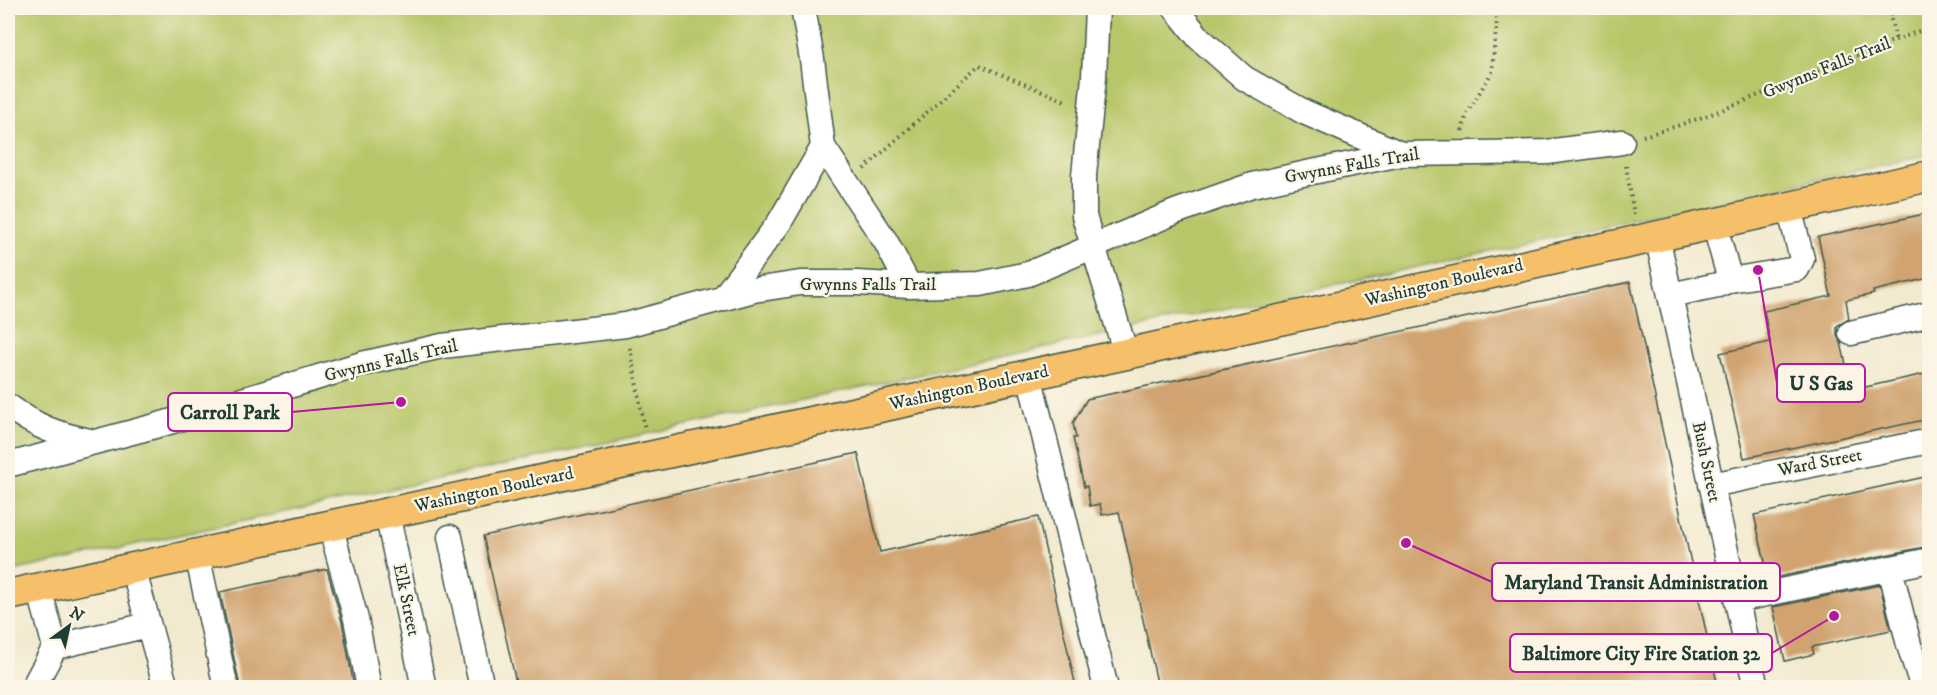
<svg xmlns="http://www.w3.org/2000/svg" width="1937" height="695" font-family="'IM FELL DW Pica',serif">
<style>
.green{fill:#b7c668;stroke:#6b824e;stroke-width:1.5}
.building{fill:#d0a370}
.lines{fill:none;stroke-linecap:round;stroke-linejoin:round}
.minor-casing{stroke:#3f574b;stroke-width:27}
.major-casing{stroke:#3f574b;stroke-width:33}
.path{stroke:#3f574b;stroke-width:4;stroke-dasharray:1.5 4.5;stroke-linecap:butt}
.minor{stroke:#fff;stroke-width:24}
.major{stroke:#f6c06b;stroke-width:30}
.labels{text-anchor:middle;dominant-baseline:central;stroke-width:4.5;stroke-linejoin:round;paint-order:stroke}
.street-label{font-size:18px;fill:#1f3d34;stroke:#fcf5e5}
.leader{fill:none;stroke:#b5179e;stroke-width:2}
.callout-dot{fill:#b5179e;stroke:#fcf5e5;stroke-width:2}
.callout{fill:#fcf5e5;stroke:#b5179e;stroke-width:2}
.callout-label{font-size:20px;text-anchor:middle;font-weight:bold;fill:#1f3d34}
</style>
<rect width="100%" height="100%" fill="#fcf5e5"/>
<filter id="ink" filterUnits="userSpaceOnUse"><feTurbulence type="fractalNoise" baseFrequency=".0167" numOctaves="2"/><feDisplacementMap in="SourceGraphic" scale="12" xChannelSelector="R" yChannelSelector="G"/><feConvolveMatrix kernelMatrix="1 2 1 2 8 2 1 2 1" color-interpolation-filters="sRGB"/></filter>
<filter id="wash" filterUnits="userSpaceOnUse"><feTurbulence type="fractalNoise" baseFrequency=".008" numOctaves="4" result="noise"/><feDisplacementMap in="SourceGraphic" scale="24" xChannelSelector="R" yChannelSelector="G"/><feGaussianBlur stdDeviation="1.35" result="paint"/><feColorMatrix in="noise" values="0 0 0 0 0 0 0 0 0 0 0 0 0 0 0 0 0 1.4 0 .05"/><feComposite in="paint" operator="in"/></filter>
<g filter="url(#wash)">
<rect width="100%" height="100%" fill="#f2eacf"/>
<path class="green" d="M8 8H1929V155L1583 231 8 572Z"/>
<g id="blocks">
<path class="building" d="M1929 213V278L1873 291 1874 294 1846 300 1849 319 1837 326V336L1841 343 1852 390 1929 373V419L1744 458 1720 353 1770 342 1764 311 1831 296 1818 237Z
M1630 282 1718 687H1158L1119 512 1102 515 1100 504 1090 506 1087 486 1084 487 1073 438H1076L1073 423 1087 399Z
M858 453 880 552 1038 517 1076 687H517L483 536Z
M1929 476V546L1769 579 1754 515Z
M327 569 342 622 354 687H240L220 592Z
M1880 585 1891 630 1812 647 1814 654 1785 661 1773 607Z"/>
</g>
</g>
<g filter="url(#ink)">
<use href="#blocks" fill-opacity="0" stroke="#3f574b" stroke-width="1.5"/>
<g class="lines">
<g class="minor-casing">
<path id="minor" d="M803 8 812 59 823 147 886 242 909 286
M1097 8 1094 77 1084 175V216L1126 354
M1175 8 1199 38 1244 78 1304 112 1401 154
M1714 223 1730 280 1797 269 1802 259 1789 207
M1657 236 1756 688
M1670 295 1718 285 1730 280
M723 298 779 223 823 147
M1851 333 1930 314
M1029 375 1106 688
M8 406C37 427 55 434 90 441
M8 465 159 425 362 364 442 346 626 325 754 290 800 283H857L909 286 980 284 1028 274 1175 212 1252 185 1307 173 1401 154 1547 152 1622 142
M1711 485 1930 441
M387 513 424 688
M330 525 356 619 369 688
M450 537 482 688
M197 554 226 688
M133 568 166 688
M1890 568 1909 645 1922 685
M39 588 55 647 148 625
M1737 600 1930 560
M37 688 36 682 55 647"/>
</g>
<g class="major-casing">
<path id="major" d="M8 595 1126 354 1930 176"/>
</g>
<path class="path" d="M1893 8 1890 16 1896 40
M1462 131 1467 113 1492 72 1498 8
M1643 136C1693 123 1741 102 1789 83 1836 63 1882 45 1930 27
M1626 166 1634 215
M864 169 979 65 1068 102
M630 348 645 430"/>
<use href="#minor" class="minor"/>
<use href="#major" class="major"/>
</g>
</g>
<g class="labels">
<g class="street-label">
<text transform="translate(1827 68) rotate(-22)">Gwynns Falls Trail</text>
<text transform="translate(1352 166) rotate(-10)">Gwynns Falls Trail</text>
<text transform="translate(1444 283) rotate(-13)">Washington Boulevard</text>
<text x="868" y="285">Gwynns Falls Trail</text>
<text transform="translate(391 361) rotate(-13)">Gwynns Falls Trail</text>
<text transform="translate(969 388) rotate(-12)">Washington Boulevard</text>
<text transform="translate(1706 462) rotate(78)">Bush Street</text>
<text transform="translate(1820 463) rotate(-11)">Ward Street</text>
<text transform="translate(494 490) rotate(-12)">Washington Boulevard</text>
<text transform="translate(406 600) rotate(78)">Elk Street</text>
</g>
</g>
<path class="leader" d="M1758 270L1777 383M401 402L292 412M1406 543L1492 582M1834 616L1772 653"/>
<g class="callout-dot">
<circle cx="1758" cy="270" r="6"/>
<circle cx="401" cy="402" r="6"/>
<circle cx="1406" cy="543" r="6"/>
<circle cx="1834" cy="616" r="6"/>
</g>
<g class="callout">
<rect x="1777" y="364" width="88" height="38" rx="6"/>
<rect x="168" y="393" width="124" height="38" rx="6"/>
<rect x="1492" y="563" width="288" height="38" rx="6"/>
<rect x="1510" y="634" width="262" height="38" rx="6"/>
</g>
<g class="callout-label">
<text x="1821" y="390">U S Gas</text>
<text x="230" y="419">Carroll Park</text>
<text x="1636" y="589">Maryland Transit Administration</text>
<text x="1641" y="660">Baltimore City Fire Station 32</text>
</g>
<rect width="1937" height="695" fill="none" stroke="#fcf5e5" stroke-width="30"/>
<g transform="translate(69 626) rotate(33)" stroke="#fcf5e5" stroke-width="4.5" paint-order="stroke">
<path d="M0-4.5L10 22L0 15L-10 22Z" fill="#1f3d34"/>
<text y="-9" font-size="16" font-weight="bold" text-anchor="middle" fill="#1f3d34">N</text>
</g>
</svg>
